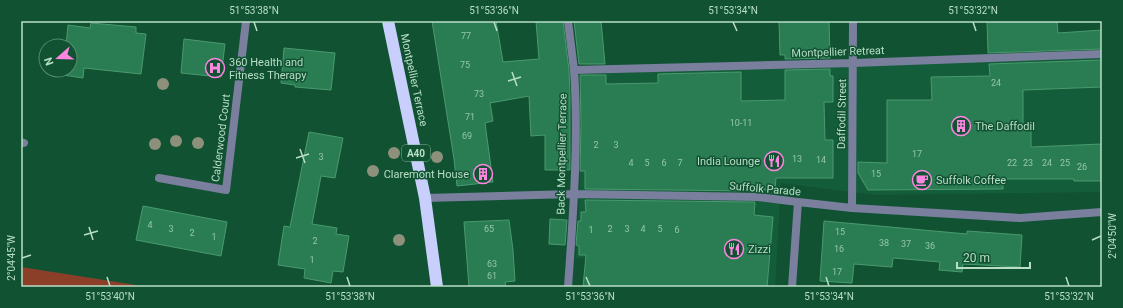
<svg xmlns="http://www.w3.org/2000/svg" width="1123" height="308" font-family="Roboto,sans-serif">
<style>
.built{fill:#145d3a}
.green{fill:#8c3f28}
.building{fill:#2a7d53;stroke:#4a9a6e}
.lines{fill:none;stroke-linecap:round;stroke-linejoin:round}
.street{stroke:#7a7f9e;stroke-width:8}
.highway{stroke:#c8cffc;stroke-width:12}
.tree{fill:#8d907a}
.ticks{fill:none;stroke:#b8dec6;stroke-width:1.5}
.labels{text-anchor:middle;dominant-baseline:central;stroke-width:3;stroke-linejoin:round;paint-order:stroke}
.number-label{font-size:9px;fill:#94c6a9}
.shield{fill:#115233;stroke:#86b49a;stroke-width:1}
.shield-label{font-size:10px;font-weight:bold;fill:#b8dec6}
.street-label{font-size:11px;fill:#b8dec6;stroke:#115233}
.poi-label{font-size:11px;fill:#b8dec6;stroke:#115233;text-anchor:start}
.neatline{fill:none;stroke:#b8dec6;stroke-width:1.5}
.ticks-label{font-size:10px;text-anchor:middle;fill:#b8dec6}
</style>
<rect width="100%" height="100%" fill="#115233"/>
<path class="built" d="M1102 57V192L875 195 781 183 775 287H689L690 267 576 258 580 184 581 74Z"/>
<path class="green" d="M21 267 149 287H21Z"/>
<path class="building" d="M432 21H496L503 62 539 59 536 21H563L569 70 570 97V170H545V135L531 136 529 96 490 103 493 121 485 123 493 182 457 186 454 159Z
M574 21H601L605 64H579Z
M779 21H829L830 58 785 59V55H780Z
M987 21H1057L1058 33 1102 30V49L988 53Z
M91 23 136 27V33L146 34 141 74 84 68 83 78 63 75 64 70H70V46H66L68 25 90 28Z
M184 39 225 44 221 77 181 73Z
M284 48 335 53 331 90 295 87V85L281 83Z
M1102 60V87L1023 90V126H1031V147L1102 144V181H1074V179H1003V189L868 190 858 173V162L887 163V100H932L931 77 990 76 989 64Z
M830 69V76H833V102H824L825 140H833V178H776L775 190H755V191L585 189V171H580L581 124 580 75H606V84L658 83V74L741 72V101L785 100V70Z
M309 132 343 138 335 178 321 176 312 224 337 228 336 234 349 236 343 272 333 271 331 283 304 278 305 269 278 265 284 226 290 227Z
M585 200 755 202 754 215 773 217 767 287H583L586 255H579V246L576 245 578 221H581V212H586Z
M143 206 227 222 221 256 136 240Z
M550 219 567 220 565 245 549 244Z
M509 220 513 250 515 281 505 282 506 287H469L464 222Z
M824 221 967 234V231L1022 235 1020 267 963 264 962 272 939 270 940 262 893 258 892 267 854 264 852 283 820 281Z"/>
<g class="lines">
<path class="street" d="M574 70 853 63 1102 54
M21 142 24 143
M159 178 226 190 246 21
M425 198 574 194 758 197 798 202 852 208 1020 218 1102 212
M852 208 853 21
M568 287C573 216 579 141 574 70 572 53 570 37 568 21
M792 287 798 202"/>
<path class="highway" d="M388 21 425 198 437 287"/>
</g>
<g class="tree">
<circle cx="163" cy="84" r="6"/>
<circle cx="176" cy="141" r="6"/>
<circle cx="198" cy="143" r="6"/>
<circle cx="155" cy="144" r="6"/>
<circle cx="394" cy="153" r="6"/>
<circle cx="437" cy="157" r="6"/>
<circle cx="373" cy="171" r="6"/>
<circle cx="399" cy="240" r="6"/>
</g>
<path class="ticks" d="M254 22 257 31M494 22 497 31M733 22 737 31M973 22 976 31M512 72 517 86M508 81 521 77M300 149 305 163M296 158 309 154M89 227 93 240M84 235 98 231M1092 240 1101 236M22 258 31 255M107 277 110 286M347 277 350 286M586 277 590 286M826 277 829 286M1066 277 1069 286"/>
<defs>
<g id="hospital-ring" transform="scale(1)"><circle r="9.5" fill="#115233" stroke="#fe85e0" stroke-width="1.5"/><path d="M-5-5h3v3.5h4V-5h3V5h-3V1.5h-4V5h-3Z" fill="#fe85e0"/></g>
<g id="building-ring" transform="scale(1)"><circle r="9.5" fill="#115233" stroke="#fe85e0" stroke-width="1.5"/><path d="M-4-6H4V6H1V3H-1V6H-4ZM-2.5-4.3h1.7v1.8h-1.7ZM.8-4.3h1.7v1.8H.8ZM-2.5-1h1.7V.8h-1.7ZM.8-1h1.7V.8H.8Z" fill="#fe85e0"/></g>
<g id="restaurant-ring" transform="scale(1)"><circle r="9.5" fill="#115233" stroke="#fe85e0" stroke-width="1.5"/><path d="M-5-6h1v4h1v-4h1v4h1v-4h1v5L-1.5 .5V6h-2V.5L-5-1ZM5-6V6H3V1.5H1.5Q1.5-4 5-6Z" fill="#fe85e0"/></g>
<g id="cafe-ring" transform="scale(1)"><circle r="9.5" fill="#115233" stroke="#fe85e0" stroke-width="1.5"/><path d="M-5.5-4.5H6V0H3Q3 3.5 0 3.5H-2.5Q-5.5 3.5-5.5 0ZM3-3.2v2h1.7v-2ZM-6 4.5H4V6H-6Z" fill="#fe85e0"/></g>
</defs>
<g fill-rule="evenodd">
<use href="#hospital-ring" x="215" y="68"/>
<use href="#building-ring" x="961" y="126"/>
<use href="#restaurant-ring" x="774" y="161"/>
<use href="#building-ring" x="483" y="174"/>
<use href="#cafe-ring" x="922" y="180"/>
<use href="#restaurant-ring" x="734" y="249"/>
</g>
<g class="labels">
<g class="number-label">
<text x="466" y="36">77</text>
<text x="465" y="65">75</text>
<text x="996" y="83">24</text>
<text x="479" y="94">73</text>
<text x="470" y="117">71</text>
<text x="741" y="123">10-11</text>
<text x="467" y="136">69</text>
<text x="596" y="145">2</text>
<text x="616" y="145">3</text>
<text x="917" y="154">17</text>
<text x="321" y="157">3</text>
<text x="797" y="159">13</text>
<text x="821" y="160">14</text>
<text x="631" y="163">4</text>
<text x="647" y="163">5</text>
<text x="664" y="163">6</text>
<text x="680" y="163">7</text>
<text x="1012" y="163">22</text>
<text x="1028" y="163">23</text>
<text x="1047" y="163">24</text>
<text x="1065" y="163">25</text>
<text x="1082" y="167">26</text>
<text x="876" y="174">15</text>
<text x="150" y="225">4</text>
<text x="171" y="229">3</text>
<text x="489" y="229">65</text>
<text x="610" y="229">2</text>
<text x="627" y="229">3</text>
<text x="643" y="229">4</text>
<text x="660" y="229">5</text>
<text x="591" y="230">1</text>
<text x="677" y="230">6</text>
<text x="840" y="232">15</text>
<text x="192" y="233">2</text>
<text x="214" y="237">1</text>
<text x="315" y="241">2</text>
<text x="884" y="243">38</text>
<text x="906" y="244">37</text>
<text x="930" y="246">36</text>
<text x="839" y="249">16</text>
<text x="312" y="260">1</text>
<text x="492" y="264">63</text>
<text x="837" y="272">17</text>
<text x="492" y="276">61</text>
</g>
<rect class="shield" x="402" y="145" width="28" height="16" rx="3"/>
<g class="shield-label">
<text x="416" y="153">A40</text>
</g>
<g class="street-label">
<text transform="translate(838 52) rotate(-2)">Montpellier Retreat</text>
<text transform="translate(414 80) rotate(78)">Montpellier Terrace</text>
<text transform="translate(842 114) rotate(-89)">Daffodil Street</text>
<text transform="translate(221 138) rotate(-83)">Calderwood Court</text>
<text transform="translate(562 154) rotate(-89)">Back Montpellier Terrace</text>
<text transform="translate(765 189) rotate(5)">Suffolk Parade</text>
</g>
<g class="poi-label">
<text x="229" y="62">360 Health and<tspan x="229" dy="13">Fitness Therapy</tspan></text>
<text x="975" y="126">The Daffodil</text>
<text x="760" y="161" text-anchor="end">India Lounge</text>
<text x="469" y="174" text-anchor="end">Claremont House</text>
<text x="936" y="180">Suffolk Coffee</text>
<text x="748" y="249">Zizzi</text>
</g>
</g>
<rect width="1123" height="308" fill="none" stroke="#115233" stroke-width="44"/>
<g transform="translate(58 58) rotate(250)"><circle r="19" fill="#115233" stroke="#548a6e"/>
<path d="M0-3L7 15L0 10L-7 15Z" fill="#fe85e0"/>
<text y="-6" font-size="11" font-weight="bold" text-anchor="middle" fill="#b8dec6">N</text>
</g>
<path d="M957 262v6h73v-6" fill="none" stroke="#b8dec6" stroke-width="2"/>
<text x="963" y="262" font-size="12" fill="#b8dec6" stroke="#115233" stroke-width="3" paint-order="stroke">20 m</text>
<rect x="22" y="22" width="1079" height="264" class="neatline"/>
<g class="ticks-label">
<text x="254" y="14">51°53'38"N</text>
<text x="494" y="14">51°53'36"N</text>
<text x="733" y="14">51°53'34"N</text>
<text x="973" y="14">51°53'32"N</text>
<text transform="translate(1112 236) rotate(-90)" y="4">2°04'50"W</text>
<text transform="translate(11 258) rotate(-90)" y="4">2°04'45"W</text>
<text x="110" y="300">51°53'40"N</text>
<text x="350" y="300">51°53'38"N</text>
<text x="590" y="300">51°53'36"N</text>
<text x="829" y="300">51°53'34"N</text>
<text x="1069" y="300">51°53'32"N</text>
</g>
</svg>
